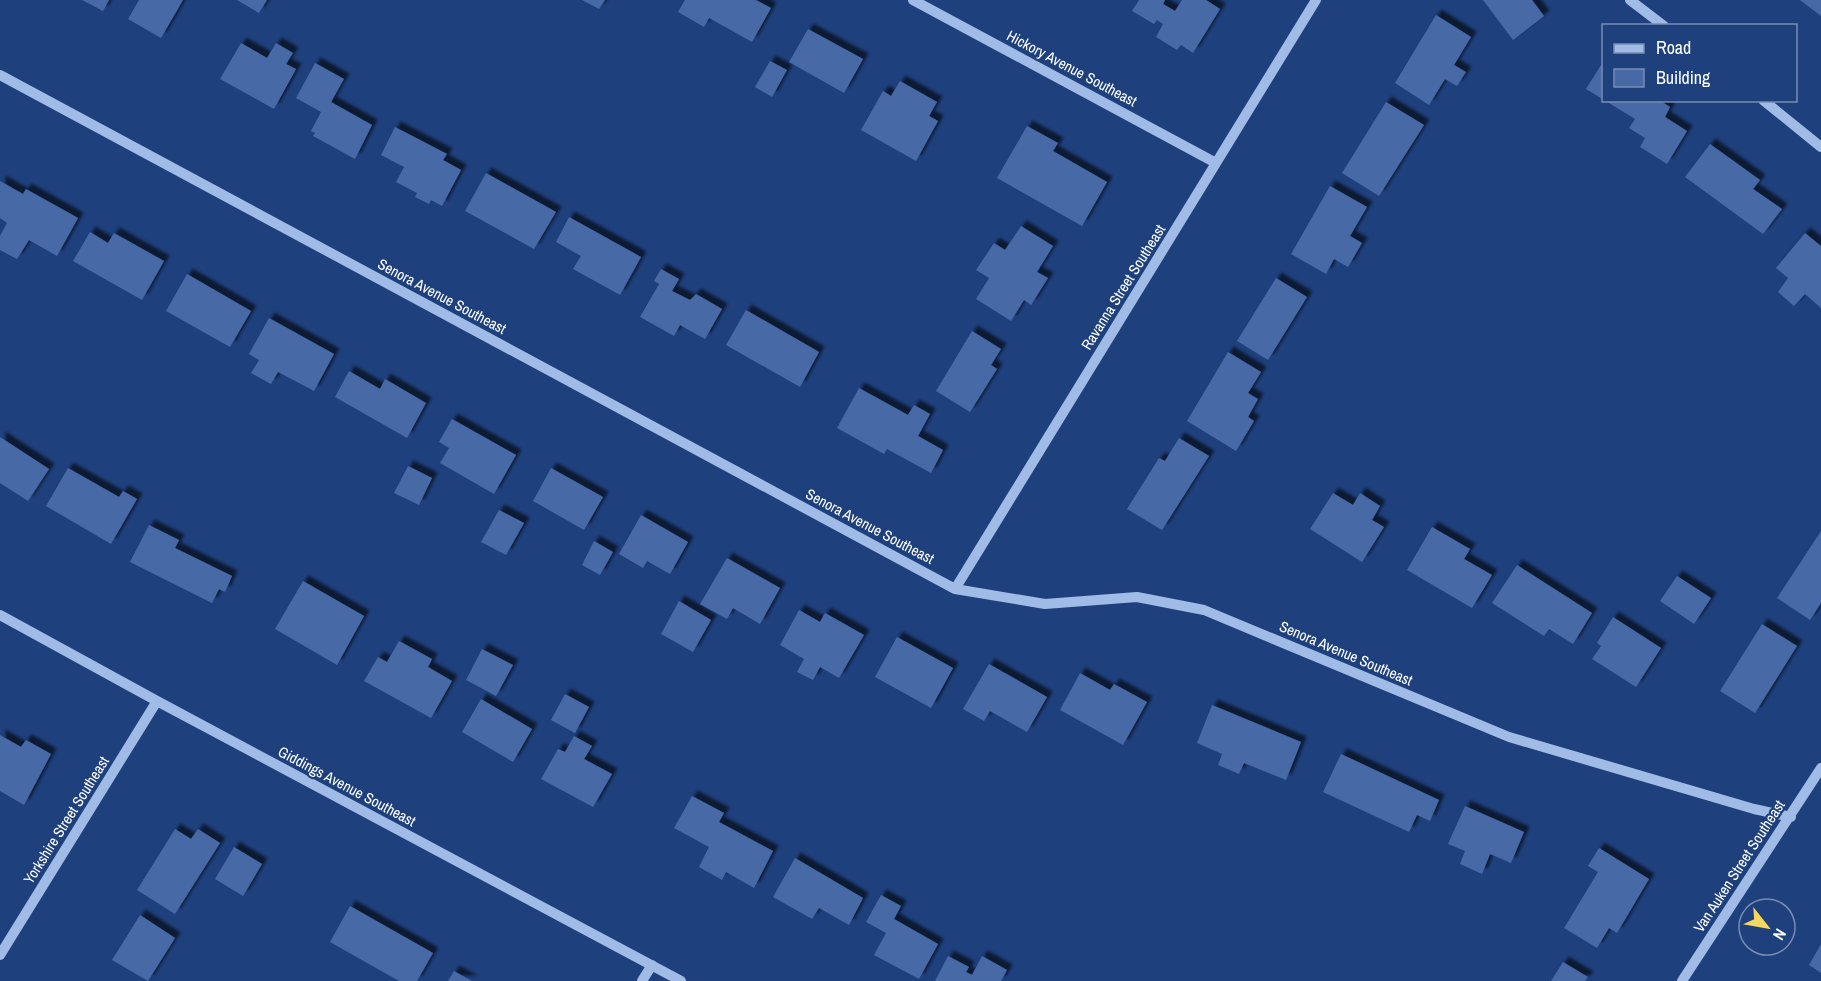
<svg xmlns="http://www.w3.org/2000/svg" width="1821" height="981" font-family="'Archivo Narrow',sans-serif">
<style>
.building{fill:#4769a6;filter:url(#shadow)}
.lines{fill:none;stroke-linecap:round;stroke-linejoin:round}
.minor{stroke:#a1bbe7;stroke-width:10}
.labels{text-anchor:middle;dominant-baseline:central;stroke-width:4.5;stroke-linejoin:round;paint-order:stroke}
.street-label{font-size:15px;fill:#fff;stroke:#1e407d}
</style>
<defs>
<filter id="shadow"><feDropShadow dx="5.5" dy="-5.5" stdDeviation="1.5" flood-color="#0009"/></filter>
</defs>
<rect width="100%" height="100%" fill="#1e407d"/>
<path class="building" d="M82 0H109L103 11Z
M139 0H183L161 38 128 19Z
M237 0H267L259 13Z
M582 0H605L599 9Z
M685 0H756L771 8 752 42 709 18 704 27 678 12Z
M1139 0H1165L1163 4 1175 11 1182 0H1206L1220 9 1193 53 1181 45 1177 50 1156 37 1163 24 1157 20 1154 24 1132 11Z
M1483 0H1532L1544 16 1513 40Z
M1800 0H1821V16Z
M1436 15 1471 37 1454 65 1466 72 1457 86 1445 79 1429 105 1395 83Z
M808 29 863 59 844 93 789 62Z
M241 43 267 58 276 43 293 53 286 64 296 69 274 109 220 79Z
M770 61 787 70 772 97 755 87Z
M315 63 344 79 331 102 372 125 355 159 313 136 315 133 311 131 321 112 296 98Z
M1601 65 1604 67V100L1586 89Z
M900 81 937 102 929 116 938 121 916 161 861 130 883 91 891 96Z
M1604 100H1659L1670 107 1665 117 1687 131 1667 164 1640 147 1645 138 1629 128 1635 119Z
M1386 102 1424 125 1379 196 1342 173Z
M1027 126 1058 143 1053 151 1107 182 1082 226 997 178Z
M395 127 447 154 443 160 461 170 442 206 431 200 429 204 415 197 417 193 396 182 404 167 381 155Z
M1710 144 1760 180 1753 189 1782 209 1763 234 1685 177Z
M486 173 556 212 534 249 465 211Z
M0 181 23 194 26 189 78 218 57 256 29 240 17 259 0 250V236L7 223 0 218Z
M1330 186 1367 207 1350 236 1362 243 1348 267 1334 259 1326 274 1291 254Z
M569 217 641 257 620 295 573 269 581 256 556 242Z
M1021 226 1053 246 1037 272 1048 278 1031 305 1024 300 1011 321 976 299 989 278 976 270 994 243 1005 250Z
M90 232 108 243 114 233 164 261 142 300 73 261Z
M1805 233 1821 246V308L1805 294 1794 306 1778 292 1788 278 1776 268Z
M661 269 679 279 672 291 690 300 696 294 722 309 705 339 680 325 674 336 640 317 659 284 654 281Z
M187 274 251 311 230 347 166 311Z
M1276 278 1307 297 1268 360 1237 341Z
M746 310 819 352 800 387 726 345Z
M269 318 334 354 314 391 278 372 271 384 251 373 259 360 249 354Z
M972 331 1001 349 991 365 997 369 970 412 936 391Z
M1228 352 1261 372 1248 393 1258 399 1248 417 1254 421 1236 451 1187 421Z
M349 371 380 389 385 379 426 403 407 438 335 397Z
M859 388 908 415 914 405 930 414 918 436 943 450 931 473 887 449 884 454 837 428Z
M452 419 516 455 494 494 440 463 449 448 439 442Z
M0 437 49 469 28 501 0 483Z
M1179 438 1209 456 1162 530 1127 509 1159 458 1165 461Z
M408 466 432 478 419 505 394 493Z
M68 468 119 497 123 491 137 499 111 544 46 506Z
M551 468 603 497 584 530 533 501Z
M1333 493 1353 505 1360 493 1380 506 1372 520 1384 527 1362 562 1310 529Z
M499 510 524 523 506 555 481 542Z
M641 515 688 542 670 574 647 561 643 568 619 554Z
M149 525 179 540 175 548 232 576 225 592 219 589 212 603 130 562Z
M1432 527 1470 549 1464 559 1492 575 1472 608 1407 570Z
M1821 531V603L1810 620 1777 598Z
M594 541 613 552 600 575 582 565Z
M727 558 780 588 760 624 733 608 727 619 700 604Z
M1517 565 1592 613 1573 644 1549 629 1544 636 1492 603Z
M1677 576 1711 598 1694 624 1660 601Z
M303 581 364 616 337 665 275 629Z
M679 601 711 620 693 652 661 634Z
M799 610 820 622 825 613 864 635 839 678 820 667 813 680 797 672 804 659 780 645Z
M1613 617 1661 648 1636 687 1592 659 1601 646 1597 643Z
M1762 624 1797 646 1755 713 1720 691Z
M897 637 953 668 931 708 875 677Z
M399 641 432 659 428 667 452 681 431 718 364 681 378 657 387 662Z
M482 649 513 665 496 696 466 680Z
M989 664 1047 697 1027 732 990 711 984 721 963 709Z
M1080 673 1110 690 1114 684 1147 702 1123 745 1060 710Z
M565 694 589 707 575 733 551 720Z
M481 699 532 729 513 762 462 732Z
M1212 705 1301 742 1286 780 1244 763 1239 774 1218 765 1222 754 1197 743Z
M0 735 21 747 26 740 51 754 24 805 0 791Z
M574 736 592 746 584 759 612 774 593 807 541 779 558 749 565 752Z
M1341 754 1439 800 1430 821 1417 815 1409 832 1323 792Z
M692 796 724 813 719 822 773 851 754 888 726 872 722 880 699 867 709 847 674 828Z
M1465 806 1524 832 1511 863 1490 854 1482 874 1460 864 1465 851 1448 844Z
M175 829 191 839 198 829 220 843 175 914 137 890Z
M234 847 262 864 243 896 215 879Z
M1599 848 1649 879 1617 933 1609 928 1597 948 1564 928 1598 872 1588 866Z
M795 858 863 898 849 925 819 908 812 919 773 897Z
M881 895 901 906 894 919 938 944 919 979 874 955 886 933 866 922Z
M350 906 433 953 417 981H399L330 942Z
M140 915 175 938 148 981 112 960Z
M1821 944V973L1809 965Z
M948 956 969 967 966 972 972 975 982 956 1007 970 1001 981H935Z
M1563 962 1588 977 1585 981H1551Z
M454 971 472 981H448Z"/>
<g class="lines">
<path class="minor" d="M913 0 1216 163
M1630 0 1664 26
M0 75 955 589 1045 604 1137 597 1204 610 1509 737 1754 809 1791 817
M1763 100 1821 147
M955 589 1316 0
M0 615 157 701 681 981
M0 955 157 701
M642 981 652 965
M1682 981 1821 768"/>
</g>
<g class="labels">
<g class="street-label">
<text transform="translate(1072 68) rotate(28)">Hickory Avenue Southeast</text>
<text transform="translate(1123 287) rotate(-58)">Ravanna Street Southeast</text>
<text transform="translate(442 296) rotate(28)">Senora Avenue Southeast</text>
<text transform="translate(870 526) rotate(28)">Senora Avenue Southeast</text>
<text transform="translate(1346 653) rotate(23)">Senora Avenue Southeast</text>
<text transform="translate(347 786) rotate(28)">Giddings Avenue Southeast</text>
<text transform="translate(66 820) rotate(-58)">Yorkshire Street Southeast</text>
<text transform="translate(1739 866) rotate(-57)">Van Auken Street Southeast</text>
</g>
</g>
<rect x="1602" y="24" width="195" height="78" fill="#1e407d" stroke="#788cb1" stroke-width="1.5"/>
<rect x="1614" y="44" width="30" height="9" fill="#a1bbe7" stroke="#788cb1" stroke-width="1.5"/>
<text x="1656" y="54" font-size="18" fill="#ffffff">Road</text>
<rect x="1614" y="69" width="30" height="18" fill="#4769a6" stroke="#788cb1" stroke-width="1.5"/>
<text x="1656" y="84" font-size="18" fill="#ffffff">Building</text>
<g transform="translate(1767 927) rotate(121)"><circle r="28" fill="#1e407d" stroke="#788cb1" stroke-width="1.5"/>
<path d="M0-4.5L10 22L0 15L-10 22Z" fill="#f6d760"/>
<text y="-9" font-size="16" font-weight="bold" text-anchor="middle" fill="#ffffff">N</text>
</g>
</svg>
